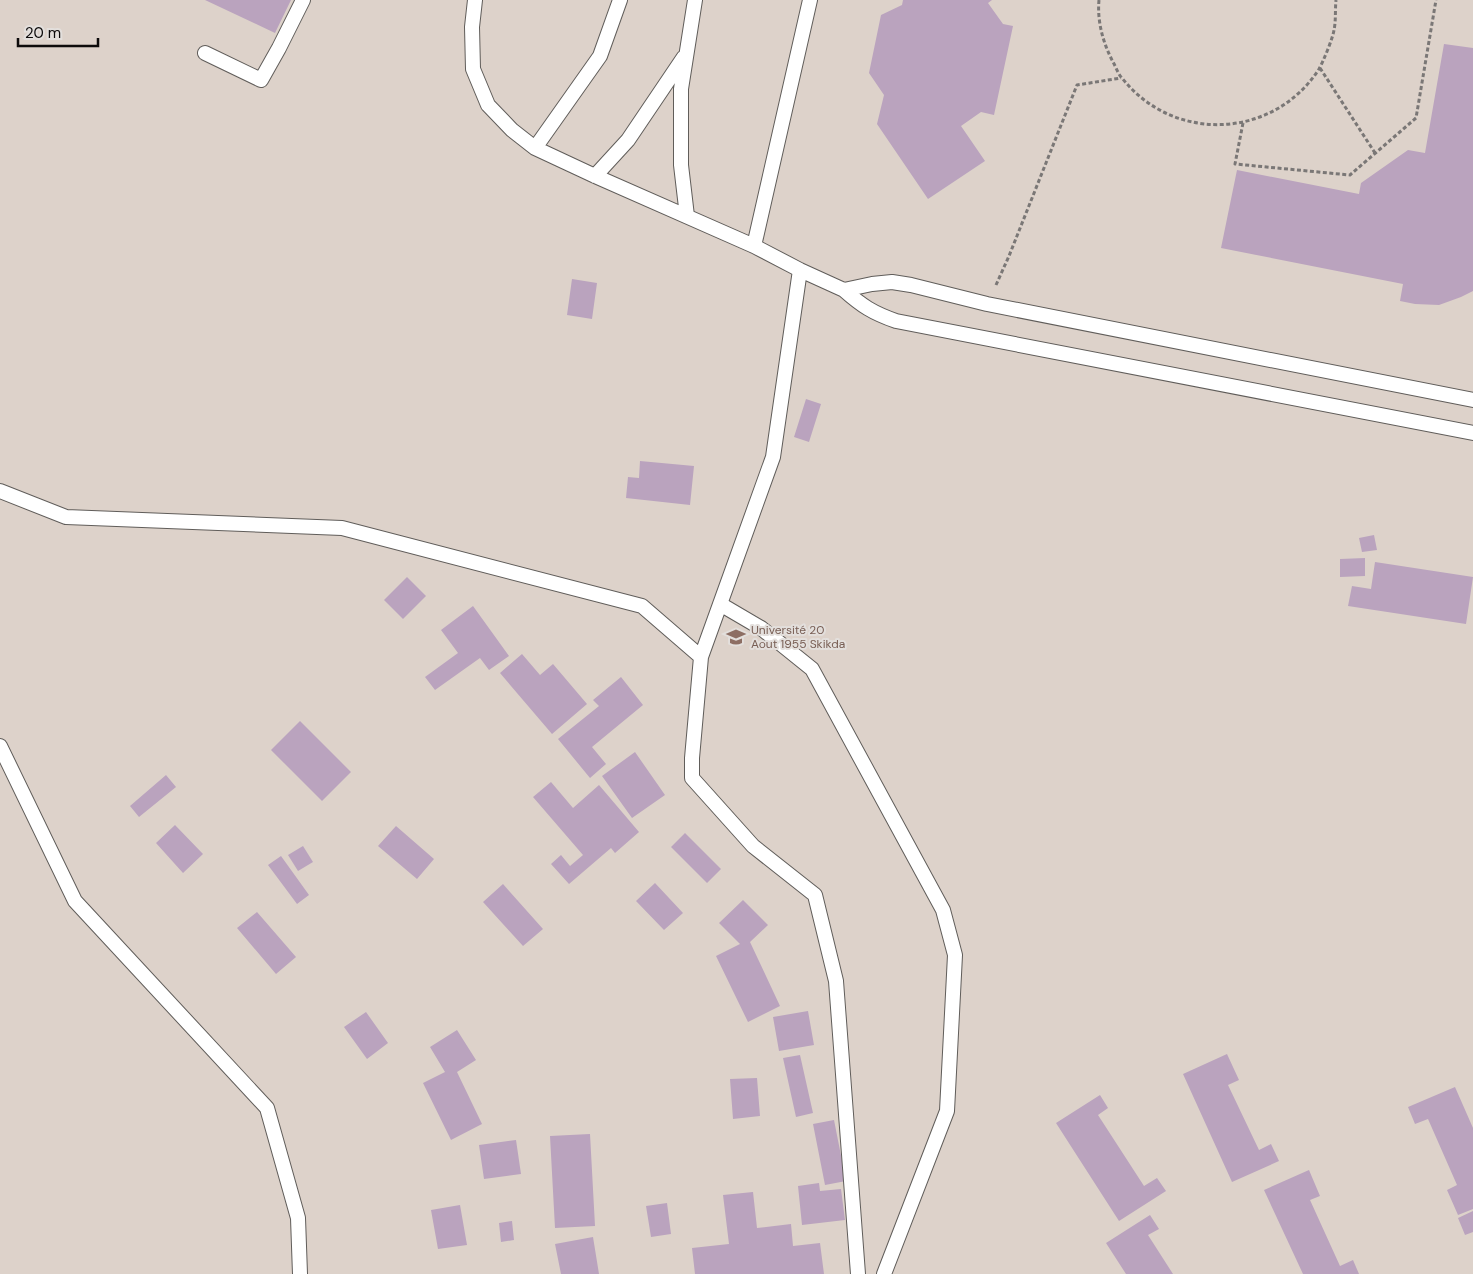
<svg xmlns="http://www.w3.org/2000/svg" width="1473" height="1274" font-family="'DM Sans',sans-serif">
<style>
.built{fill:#ddd2ca}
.building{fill:#baa3be}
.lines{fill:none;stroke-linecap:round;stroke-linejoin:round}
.lane-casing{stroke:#605d5a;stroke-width:16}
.path{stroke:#7a7776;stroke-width:3;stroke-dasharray:4 2.5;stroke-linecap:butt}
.lane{stroke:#fff;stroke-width:14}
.labels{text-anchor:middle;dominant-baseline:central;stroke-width:4;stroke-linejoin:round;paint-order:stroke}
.education-label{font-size:12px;fill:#785e54;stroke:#e3dfdc;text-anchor:start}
</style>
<rect width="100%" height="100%" fill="#e3dfdc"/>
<path class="built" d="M0 0H1473V1274H0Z"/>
<path class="building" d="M205 0H291L275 33Z
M903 0H992L988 3 1003 24 1013 26 994 115 981 112 961 126 985 161 928 199 877 124 884 95 869 73 881 15 902 5Z
M1444 44 1473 48V291L1461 297 1439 305 1415 304 1400 301 1403 284 1221 248 1237 170 1359 194 1361 183 1408 150 1425 153Z
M572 279 597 283 592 319 567 315Z
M806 399 821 404 809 442 794 437Z
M640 461 694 466 690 505 626 498 628 477 639 478Z
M1374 535 1377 550 1362 552 1359 538Z
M1365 558V576L1340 577V559Z
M1375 562 1473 577 1466 624 1348 606 1352 586 1371 589Z
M407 577 426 596 403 619 384 600Z
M473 606 509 656 489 670 480 658 435 690 425 677 458 653 441 630Z
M522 654 540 675 553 664 587 704 552 734 500 673Z
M621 677 643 705 592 747 606 764 590 778 558 739 599 706 593 700Z
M300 721 351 772 322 801 271 750Z
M635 752 665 795 632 818 602 776Z
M166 775 176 787 139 817 130 806Z
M551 782 573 808 599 785 639 832 615 853 611 848 569 884 551 864 561 855 570 866 583 855 533 797Z
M175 825 203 854 183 873 156 843Z
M396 826 434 859 417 879 378 846Z
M685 833 721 869 707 883 671 847Z
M303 846 313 862 298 871 288 855Z
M281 856 309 895 297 904 268 865Z
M655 883 683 913 664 930 636 901Z
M503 884 543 929 523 946 483 902Z
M743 900 768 925 750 942 780 1006 748 1022 716 956 740 944 719 923Z
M257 912 296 957 276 974 237 928Z
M808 1011 814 1045 779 1051 773 1017Z
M366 1012 388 1043 367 1059 344 1027Z
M457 1030 476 1060 457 1072 482 1124 451 1140 423 1083 445 1072 430 1047Z
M1227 1054 1239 1080 1228 1085 1259 1150 1271 1144 1279 1161 1232 1182 1183 1074Z
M800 1055 813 1113 796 1117 783 1058Z
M757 1078 760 1116 733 1119 730 1079Z
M1455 1087 1473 1128V1209L1458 1215 1447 1190 1457 1185 1428 1119 1415 1124 1408 1107Z
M1100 1095 1108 1108 1098 1115 1144 1186 1157 1178 1166 1191 1119 1221 1056 1123Z
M834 1120 846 1181 825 1185 813 1124Z
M590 1134 595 1226 555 1228 550 1136Z
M516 1140 521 1174 484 1179 479 1145Z
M1309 1170 1320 1196 1310 1200 1340 1266 1353 1260 1359 1274H1303L1264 1190Z
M819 1183 820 1191 841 1189 845 1220 802 1225 798 1186Z
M753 1192 757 1228 791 1224 793 1246 820 1243 824 1274H695L692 1248 729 1244 723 1195Z
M667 1203 671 1234 651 1237 646 1206Z
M460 1205 467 1245 438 1249 431 1210Z
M1473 1211V1232L1465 1235 1458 1218Z
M1150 1215 1159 1229 1148 1235 1173 1274H1126L1106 1243Z
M512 1221 514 1240 501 1242 499 1223Z
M593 1237 599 1274H561L555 1244Z"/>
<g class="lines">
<g class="lane-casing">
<path id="lane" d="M475 0 472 27 473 69 488 105 512 130 535 148
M620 0 600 56 535 148 595 176 754 246 800 270 844 290
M205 53 261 80 279 48 303 0
M595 176 628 140 684 57
M687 216 681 165V89L695 0
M754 246 810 0
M800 270 773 457 701 657 692 758V778L753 846 815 895 836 981 858 1274
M1473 400 987 304 911 285 892 282 872 284 844 290C862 306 873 313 896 321L1473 433
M0 491 66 517 342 528 642 606 701 657
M720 604 761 628 812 669 943 910 955 955 947 1111 884 1274
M0 746 75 901 267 1108 298 1218 300 1274"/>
</g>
<path class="path" d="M1099 0C1097 21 1103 43 1113 62 1116 67 1118 74 1122 78 1174 144 1274 139 1319 69 1323 62 1333 38 1334 30 1336 21 1335 10 1336 0
M1320 68 1375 153
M1243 123 1235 164 1350 175 1416 118 1436 0
M996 285 1009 256 1077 85 1121 78"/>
<use href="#lane" class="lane"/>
</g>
<defs>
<g id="university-bare" transform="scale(1.5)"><path d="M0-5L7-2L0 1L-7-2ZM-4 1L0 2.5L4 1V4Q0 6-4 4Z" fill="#8d6e63" stroke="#e3dfdc" stroke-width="2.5" paint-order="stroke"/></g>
</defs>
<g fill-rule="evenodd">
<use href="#university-bare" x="736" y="637"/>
</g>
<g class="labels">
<g class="education-label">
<text x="751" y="630">Université 20<tspan x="751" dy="14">Aout 1955 Skikda</tspan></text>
</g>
</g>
<path d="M18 38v8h80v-8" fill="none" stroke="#0d0b0b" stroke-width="2.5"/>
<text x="25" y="38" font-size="15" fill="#0d0b0b" stroke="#e3dfdc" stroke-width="4" paint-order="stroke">20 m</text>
</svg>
